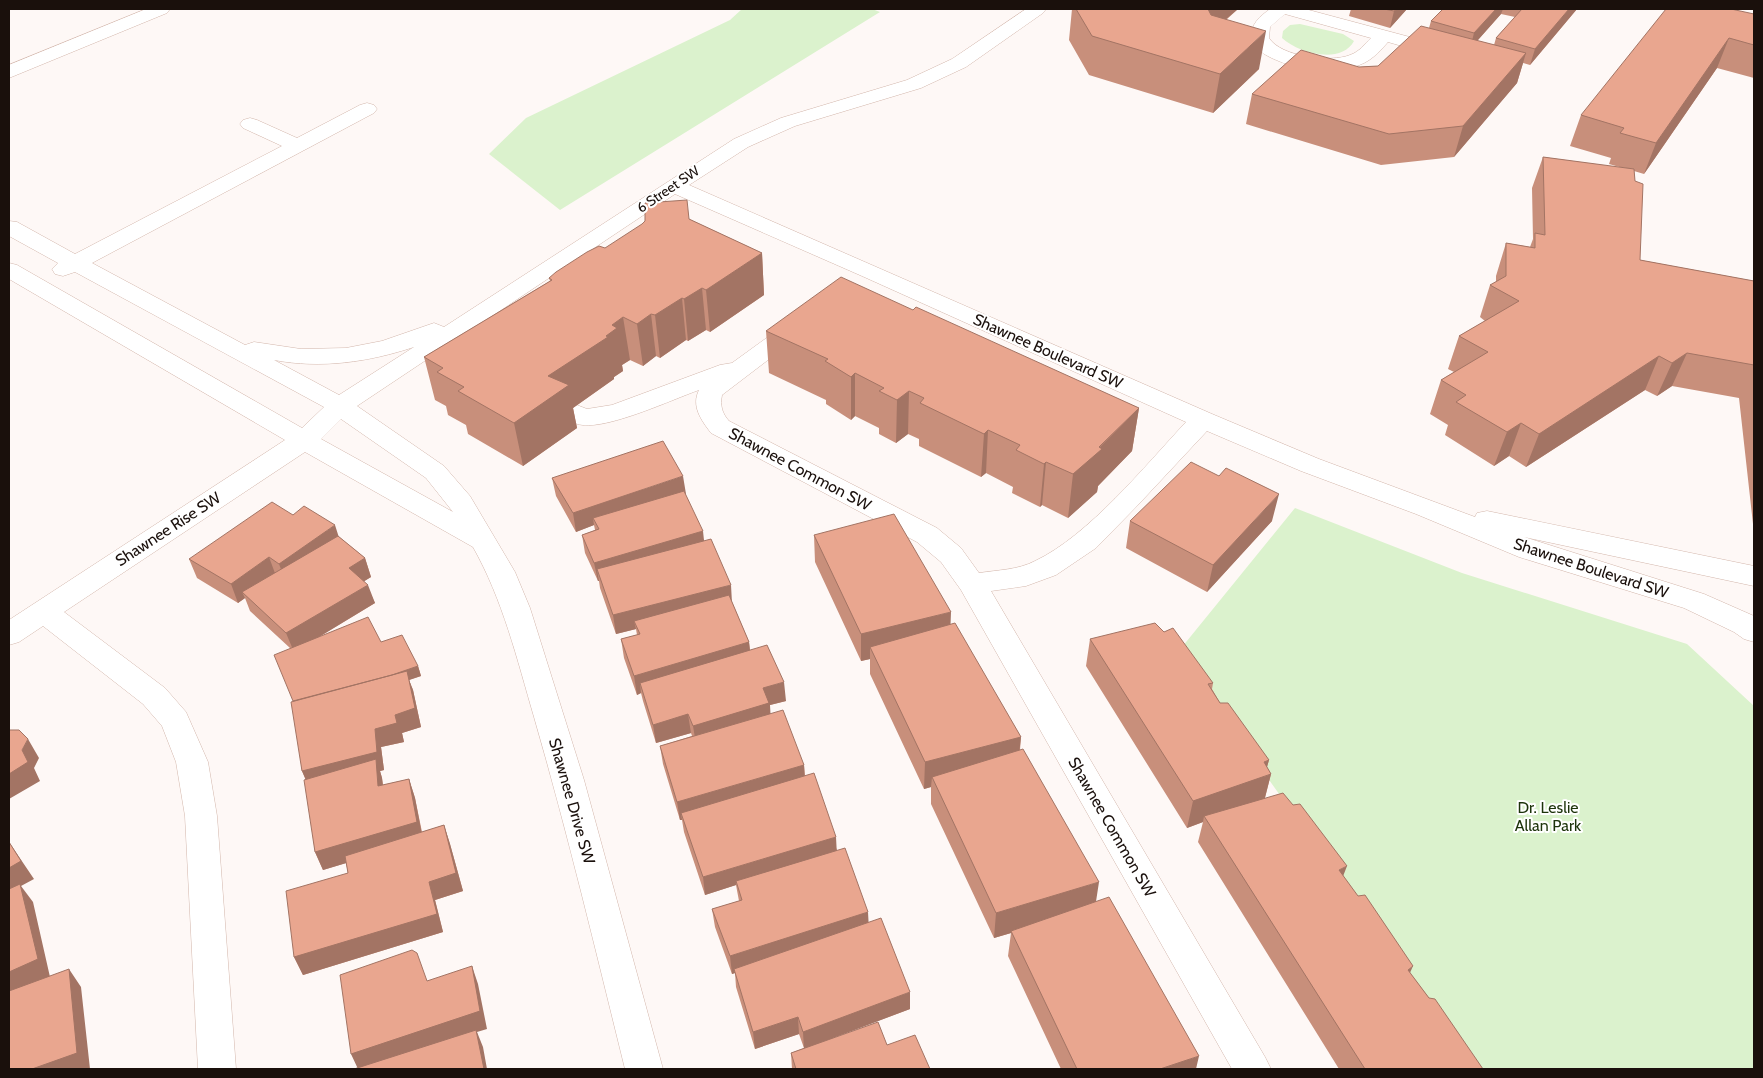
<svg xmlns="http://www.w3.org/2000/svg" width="1763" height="1078" font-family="Cabin,sans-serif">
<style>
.green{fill:#dbf2cd}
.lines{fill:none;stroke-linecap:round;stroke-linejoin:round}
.minor-casing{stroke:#d3b6ab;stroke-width:1}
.minor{fill:#fff;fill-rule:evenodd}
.wall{fill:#c88f7b;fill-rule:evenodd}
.shaded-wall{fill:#a37464}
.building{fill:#e9a68f;stroke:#a37464}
.labels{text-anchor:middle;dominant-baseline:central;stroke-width:4;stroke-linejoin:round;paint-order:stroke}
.far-street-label{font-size:14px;fill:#1a100c;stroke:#fff}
.street-label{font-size:16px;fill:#1a100c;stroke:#fff}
.park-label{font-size:16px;fill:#1d340b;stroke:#fff}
</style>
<rect width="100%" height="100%" fill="#fef8f6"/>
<path class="green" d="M742 9H872L880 12 560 210 489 154 526 118 730 20Z
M1300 24 1343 34 1354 41C1341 65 1298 53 1282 38L1283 31 1290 25Z
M1295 508 1462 573 1687 644 1754 706V1069H1475L1178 652Z"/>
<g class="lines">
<g class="minor-casing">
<path id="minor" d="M146 9H170L167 13 9 78V65Z
M1026 9H1046L1043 13 966 67 921 88 795 126 748 147 689 185 1212 414 1319 459 1475 517 1477 513 1487 511 1754 566V586L1524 537 1704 594 1754 616V642L1744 639 1734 632 1684 608 1519 557 1416 514 1301 471 1207 431 1137 506 1096 548 1056 575 1026 586 991 591 1265 1057 1271 1069H1232L961 590 941 562 917 542 711 433C701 420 691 406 699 390 671 400 611 428 583 425 573 424 562 418 556 410L560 404 569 402 587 409 612 405 720 365 732 363 790 321 798 319 806 321 810 326 806 331 722 395C720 406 722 413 729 421L937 528 961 548 979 573C998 570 1018 570 1035 561 1088 536 1145 466 1186 422L862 276 675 194 357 406 444 466 470 496 515 572 530 608 584 780 663 1069H625C596 952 568 834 534 717 517 659 503 600 473 547L305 452 64 612 165 688 186 712 208 762 217 816 236 1069H198L185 816 176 762 162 726 143 704 43 626 19 642 9 645V620L285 440 9 279V263L17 265 302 428 324 407 75 272 63 276 55 274 52 269 58 263 9 236V221L17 222 75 254 282 146 243 128 240 124 243 120 250 118 257 120 297 138 360 105 367 103 374 105 377 109 374 113 92 263 245 345 254 342 301 349 346 348 382 341 434 323 444 327 734 139 781 118 907 80 952 59ZM414 347 339 395 274 360C321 369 369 362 414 347ZM341 419 426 478 453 512 321 439Z
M1270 9H1305L1447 47 1449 51 1447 55 1440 57 1388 42C1381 50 1374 58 1364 63 1337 76 1292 70 1266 55 1259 51 1255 45 1251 38 1251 24 1259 17 1270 9ZM1285 14 1371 38C1365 44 1359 52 1350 55 1331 63 1281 57 1269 38L1270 27Z"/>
</g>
<use href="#minor" class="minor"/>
</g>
<path class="wall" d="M1072 9H1238L1226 20 1259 69 1213 113 1089 75 1069 40Z
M1351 9H1407L1390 28 1349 16Z
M1443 9H1577L1530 65 1523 63 1517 83 1454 157 1381 165 1246 124 1252 94 1359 67 1378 66 1429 28 1431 21ZM1501 14 1515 17 1496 38 1494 45 1477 41Z
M1754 14V78L1717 68 1644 174 1634 171 1640 260 1754 281V533L1739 398 1672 386 1657 396 1645 390 1526 467 1509 456 1494 466 1445 435 1448 425 1430 414 1441 380 1454 372 1448 369 1459 336 1485 321 1480 317 1490 285 1496 282V276L1506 243 1530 247 1533 239 1532 188 1543 157 1623 168 1609 164 1611 158 1570 146 1581 115Z
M689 219 762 253 764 295 710 332 706 330 688 341 686 340 660 358 656 356 643 366 630 360 622 365 623 371 614 377V379L573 408 577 428 523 466 468 434 466 425 448 415 446 406 435 400 424 357 550 281 549 278 605 248Z
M913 310 1139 408 1132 451 1098 486 1097 492 1068 518 1042 505 1040 507 1012 493 1013 487 986 473 981 477 919 446V439L908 434 896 443 879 434V428L855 416 851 420 826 404V400L769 373 766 331Z
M552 478 685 495 704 541 732 602 749 642 750 650 786 701 770 705V713L804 765 805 776 868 922 910 1009 832 1038 887 1045 930 1069H792L791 1053 804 1048 799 1034 755 1049 736 987 735 973 732 974 715 927 712 909 739 901 736 885 705 895 684 832 682 820H680L663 764 660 746 692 736 691 733 656 743 643 701 641 693 637 695 624 658 621 639 637 635 636 629 616 634 600 588 599 581H598L585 553 582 535 595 530 594 525 576 532 556 496Z
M293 515 338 536 365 558 371 577 364 581 375 603 319 637 381 642 418 666 421 676 409 680 413 690 421 727 402 733 404 742 381 747 384 770 380 771 382 778 383 785 409 779 415 798 422 832 444 825 450 844 463 891 435 900 443 932 303 975 294 957 348 873 346 863 323 870 315 852 306 780 302 771 293 701 290 648 250 611 245 598 238 603 197 578 189 559Z
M1130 521H1272L1207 592 1126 548Z
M814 535 950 624 1021 737 1020 750 1096 901 1196 1069H1061L1008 956 1011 933 994 938 931 804V787L924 789 870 674V659L861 661 815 562Z
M1090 639 1213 683 1212 689 1220 703 1269 760 1267 767 1271 774 1265 798 1343 876 1410 973 1483 1069H1339L1198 842 1203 822 1187 828 1086 666Z"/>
<path class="shaded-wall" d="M1205 9H1238L1200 41Z
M1397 9H1407L1390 28 1394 11Z
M1496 9H1503L1501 14 1470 49 1474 33Z
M1569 9H1577L1530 65 1535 49Z
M1266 31 1259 69 1213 113 1220 74Z
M1729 38 1717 68 1644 174 1656 143Z
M1526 53 1517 83 1454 157 1463 126Z
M762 253 764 295 710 332 706 290Z
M702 288 706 330 688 341 684 299Z
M682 298 686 340 660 358 655 315Z
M651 314 656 356 643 366 637 324Z
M623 317 630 360 622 365 623 371 614 377V379L573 408 577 428 523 466 514 423 548 376 612 325Z
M1687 353 1672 386 1657 396 1672 363Z
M1659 356 1645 390 1526 467 1539 434Z
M855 373V416L851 420V377Z
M909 391 908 434 896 443 897 400Z
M1139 408 1132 451 1098 486 1097 492 1068 518 1073 474Z
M1521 423 1509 456 1494 466 1507 432Z
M988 430 986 473 981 477 984 434Z
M1046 462 1042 505 1040 507 1044 464Z
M683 476 686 494 593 518 594 525 576 532 573 513Z
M1279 494 1272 521 1207 592 1213 565Z
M335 525 341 544 286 583 279 564Z
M703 531 705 550 597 569 599 581H598L594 563Z
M269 557 276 576 242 592 245 598 238 603 231 584Z
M365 558 371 577 355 587 349 568Z
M368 585 375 603 294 652 286 633Z
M731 585 732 603 634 621 636 629 616 634 613 615Z
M951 612 950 639 870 647V659L861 661V634Z
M749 642 751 661 640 683 641 693 637 695 634 676Z
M418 666 421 676 409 680 413 690 421 727 402 733 404 742 381 747 384 770 380 771 382 778 385 804 310 790 302 771 375 729 395 715 295 707Z
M784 682 786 701 770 705 771 722 696 744 693 726 763 688Z
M688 714 691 733 656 743 653 725Z
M1021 737 1018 763 932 777 931 787 924 789 925 762Z
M28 739 39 758 34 768 40 781 9 799V774Z
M1269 760 1264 777 1271 774 1264 801 1204 816 1203 822 1187 828 1193 801Z
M804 765 805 783 681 813 682 820H680L677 802Z
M409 779 415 798 423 840 323 870 315 852Z
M444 825 450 844 463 891 435 900 443 932 303 975 294 957 429 882Z
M836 837 837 856 736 881V885L705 895 703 877Z
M9 842 34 879 21 886 33 902 50 977 9 996Z
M1347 866 1337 892 1339 870Z
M1099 882 1095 908 1011 931V933L994 938 996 913Z
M868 912 869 930 734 969 735 973 732 974 730 956Z
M472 966 478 984 487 1029 477 1032 483 1047 487 1069H358L351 1054Z
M1413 966 1402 991 1408 970Z
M69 969 81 987 90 1069H32Z
M910 992V1009L804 1049 803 1032Z
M798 1017 799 1034 755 1049 753 1032Z
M1199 1056 1196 1069H1160Z"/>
<path class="building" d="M1076 9H1208L1211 15 1266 31 1220 74 1092 36Z
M1384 9H1397L1394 11Z
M1443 9H1496L1474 33 1431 21Z
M1522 9H1569L1535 49 1496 38Z
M1666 9H1731L1754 14V45L1729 38 1656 143 1620 133 1624 128 1581 115Z
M1421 26 1526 53 1463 126 1389 134 1252 94 1301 50 1359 67 1378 66Z
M1543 157 1634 169 1635 181 1643 184 1640 260 1754 281V365L1687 353 1672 363 1659 356 1539 434 1521 423 1507 432 1456 402 1466 395 1441 380 1488 352 1459 336 1519 301 1490 285 1506 276V243L1535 248V233L1545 235Z
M687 200 689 219 762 253 706 290 702 288 684 299 682 298 655 315 651 314 637 324 623 317 612 325 617 328 606 336 608 337 548 376 569 385 514 423 458 391 464 387 437 372 443 368 424 357 552 280 549 278 556 272 587 252 599 246 605 248 642 224 645 221V203Z
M841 277 913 310 916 307 1139 408 1099 447 1102 449 1073 474 1046 462 1044 464 1016 450 1020 445 988 430 984 434 920 403 924 398 909 391 897 400 879 391 884 388 855 373 851 377 825 361 828 359 766 331Z
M663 441 683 476 573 513 552 478Z
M1191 462 1219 476 1226 468 1279 494 1213 565 1130 521Z
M684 491 703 531 594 563 582 535 599 529 593 518Z
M272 502 293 515 304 506 335 525 279 564 269 557 231 584 189 559Z
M894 514 951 612 861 634 814 535Z
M338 536 365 558 349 568 368 585 286 633 242 592Z
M711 539 731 585 613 615 597 569Z
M729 595 749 642 634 676 621 639 640 634 634 621Z
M368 617 381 642 402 635 418 666 392 675 293 701 274 655Z
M955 623 1021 737 925 762 870 647Z
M1155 623 1164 632 1173 628 1213 683 1208 684 1220 703H1228L1269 760 1264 762 1271 774 1193 801 1090 639Z
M767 645 784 682 763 688 769 703 693 726 688 714 653 725 640 683Z
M407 671 415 708 395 715 397 723 375 729 377 752 302 771 291 702Z
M783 710 804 765 677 802 660 746Z
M9 730H19L28 739 22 750 28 762 9 774Z
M1023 749 1099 882 996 913 932 777Z
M376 759 378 786 409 779 417 822 315 852 304 780Z
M814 773 836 837 703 877 681 813Z
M1283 793 1293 805 1300 804 1347 866 1339 870 1358 896 1365 895 1413 966 1408 970 1429 998 1435 999 1483 1069H1365L1204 816Z
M444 825 456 873 429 882 437 914 294 957 286 891 348 873 345 856Z
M9 842 21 861 9 868Z
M845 848 868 912 730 956 712 909 742 900 736 881Z
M20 884 38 959 9 972V889Z
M1109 897 1199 1056 1160 1069H1077L1011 931Z
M881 918 910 992 803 1032 798 1017 753 1032 734 969Z
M412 950 417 953 427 981 472 966 480 1011 351 1054 340 975Z
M69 969 77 1053 32 1069H9V991Z
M878 1022 887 1045 915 1035 930 1069H796L791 1053Z
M476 1030 484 1069H354Z"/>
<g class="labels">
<g class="far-street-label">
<text transform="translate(668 189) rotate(-34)">6 Street SW</text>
</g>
<g class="street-label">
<text transform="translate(1048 351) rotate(24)">Shawnee Boulevard SW</text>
<text transform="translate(800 469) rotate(28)">Shawnee Common SW</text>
<text transform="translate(168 529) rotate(-33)">Shawnee Rise SW</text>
<text transform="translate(1591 568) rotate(18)">Shawnee Boulevard SW</text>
<text transform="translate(572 801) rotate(74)">Shawnee Drive SW</text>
<text transform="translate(1112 827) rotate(60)">Shawnee Common SW</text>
</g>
<g class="park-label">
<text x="1548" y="807">Dr. Leslie<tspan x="1548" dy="18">Allan Park</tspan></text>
</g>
</g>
<rect width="1763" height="1078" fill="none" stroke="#1a100c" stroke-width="20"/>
</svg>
